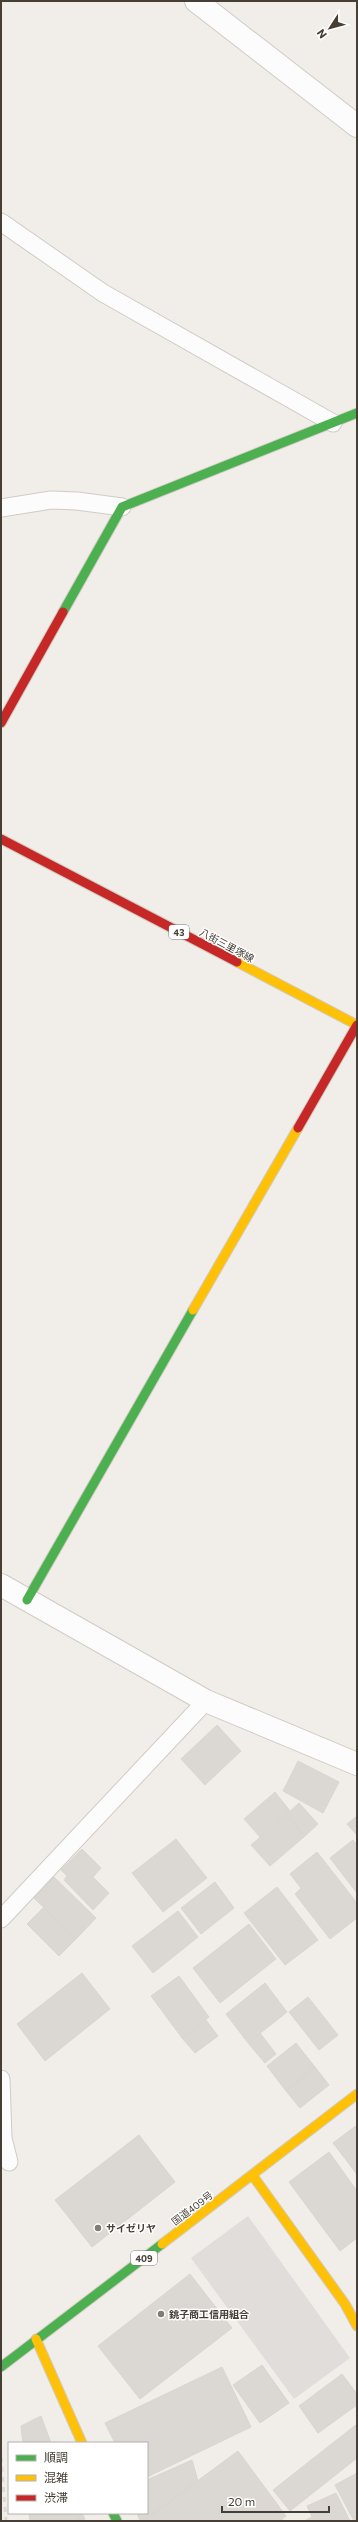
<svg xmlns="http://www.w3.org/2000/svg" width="358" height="2522" font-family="Commissioner,'Noto Sans JP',sans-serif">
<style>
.parking{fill:#e0ddda}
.building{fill:#dbd7d2;stroke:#d9d5d0}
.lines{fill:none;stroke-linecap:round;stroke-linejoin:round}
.lane-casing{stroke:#cfccc7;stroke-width:19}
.street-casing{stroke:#cfccc7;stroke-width:24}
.fast-casing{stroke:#d0cbc1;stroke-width:11}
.slow-casing{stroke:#d0cbc1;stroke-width:11}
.jam-casing{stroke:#d0cbc1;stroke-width:11}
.lane{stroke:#fdfcfc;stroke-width:17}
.street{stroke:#fdfcfc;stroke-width:22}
.fast{stroke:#4caf50;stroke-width:9}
.slow{stroke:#ffc107;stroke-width:9}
.jam{stroke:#c62828;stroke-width:9}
.rail{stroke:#d9d9d8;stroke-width:3;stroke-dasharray:5 5;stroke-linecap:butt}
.poi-dot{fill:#827c74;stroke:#fff;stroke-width:1.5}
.labels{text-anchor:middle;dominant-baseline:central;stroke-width:3;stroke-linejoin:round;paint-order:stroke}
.shield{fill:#fff;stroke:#7e7972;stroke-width:1}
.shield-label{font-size:9px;font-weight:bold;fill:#473f35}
.street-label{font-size:10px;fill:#473f35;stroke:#fff}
.poi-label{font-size:10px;font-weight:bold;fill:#473f35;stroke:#fff;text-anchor:start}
</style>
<rect width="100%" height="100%" fill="#f1eeea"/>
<path class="parking" d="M248 2216 350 2358 294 2399 191 2258Z"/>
<path class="building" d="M217 1725 241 1751 205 1785 181 1759Z
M298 1761 339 1782 323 1813 283 1791Z
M275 1792 290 1811 260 1837 244 1819Z
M299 1803 318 1824 305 1836 286 1815Z
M286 1815 305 1836 270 1866 251 1845Z
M357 1816V1835L347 1824Z
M176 1839 207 1878 163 1912 132 1873Z
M353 1840 357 1845V1893L330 1858Z
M82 1849 101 1868 93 1877 109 1893 93 1910 64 1880 67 1876 61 1870Z
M317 1852 357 1903V1918L330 1939 295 1894 301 1888 290 1874Z
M54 1877 96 1918 76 1939 34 1898Z
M215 1882 234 1908 201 1934 181 1908Z
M277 1887 318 1940 285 1965 244 1913Z
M44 1907 76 1939 59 1956 27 1924Z
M178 1911 198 1937 153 1973 132 1946Z
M249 1924 276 1959 220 2003 193 1968Z
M82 1973 110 2009 45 2061 17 2024Z
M179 1976 209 2017 182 2038 151 1996Z
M265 1983 287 2012 248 2043 226 2014Z
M308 1997 338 2035 319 2050 289 2012Z
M206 2020 218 2036 195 2053 182 2038Z
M260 2033 276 2054 265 2063 248 2043Z
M296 2043 315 2067 286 2091 267 2066Z
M315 2067 329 2085 300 2108 286 2091Z
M357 2125V2159L350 2165 333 2143Z
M139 2135 175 2182 92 2247 55 2200Z
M329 2152 357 2191V2238L340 2251 289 2182Z
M357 2159V2175L350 2165Z
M190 2274 232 2328 140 2399 98 2346Z
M262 2365 289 2403 260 2423 233 2385Z
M222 2367 251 2427 147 2477V2443H115L105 2423Z
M342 2374 357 2394V2405L318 2433 299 2406Z
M41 2416 51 2443H23L21 2426Z
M357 2424V2458L290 2511 273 2490Z
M238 2451 286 2516 280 2521H143Z
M192 2460 198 2481 143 2521H140L137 2513H147V2480Z
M357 2473V2521H354L335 2485Z
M336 2493 350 2521H304L312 2517 307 2506Z
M29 2513H82L84 2517 75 2521H30Z
M84 2517 85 2521H75Z"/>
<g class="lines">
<g class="lane-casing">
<path id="lane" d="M1 222 103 293 333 423
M1 508 51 500 77 501 122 507
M1 1919 206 1701
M1 2079 3 2138 9 2162"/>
</g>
<g class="street-casing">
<path id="street" d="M196 1 357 126
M1 1585 206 1701 357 1764"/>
</g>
<g class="fast-casing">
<path id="fast" d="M63 612 122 507 357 413
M27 1600 193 1310
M1 2367 162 2244
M113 2513 117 2521"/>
</g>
<g class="slow-casing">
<path id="slow" d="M237 962 357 1025
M193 1310 298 1128
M253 2176 345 2304 357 2326
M162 2244 357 2094
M36 2339 82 2443"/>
</g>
<g class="jam-casing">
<path id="jam" d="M1 723 63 612
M1 839 237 962
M298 1128 357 1025"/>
</g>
<use href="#lane" class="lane"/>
<use href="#street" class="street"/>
<use href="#fast" class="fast"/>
<use href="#slow" class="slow"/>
<use href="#jam" class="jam"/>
<path class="rail" d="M1 2457 6 2521"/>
</g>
<g class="poi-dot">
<circle cx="98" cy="2228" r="4"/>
<circle cx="161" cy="2314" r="4"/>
</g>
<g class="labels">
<g class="shield">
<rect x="169" y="925" width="20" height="14" rx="3"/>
<rect x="131" y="2251" width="26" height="14" rx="3"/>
</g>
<g class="shield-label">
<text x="179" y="932">43</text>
<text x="144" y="2258">409</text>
</g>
<g class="street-label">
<text transform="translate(227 945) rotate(28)">八街三里塚線</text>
<text transform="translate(192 2208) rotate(-37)">国道409号</text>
</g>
<g class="poi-label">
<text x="106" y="2228">サイゼリヤ</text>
<text x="169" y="2314">銚子商工信用組合</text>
</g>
</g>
<rect width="358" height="2522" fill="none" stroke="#473f35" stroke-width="4"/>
<rect x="8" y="2442" width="140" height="72" fill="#ffffff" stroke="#b5b2ae"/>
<rect x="16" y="2455" width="20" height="6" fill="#4caf50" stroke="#b5b2ae"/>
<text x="44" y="2462" font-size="12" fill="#473f35">順調</text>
<rect x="16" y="2475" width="20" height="6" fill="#ffc107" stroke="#b5b2ae"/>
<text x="44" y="2482" font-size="12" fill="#473f35">混雑</text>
<rect x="16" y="2495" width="20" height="6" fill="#c62828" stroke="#b5b2ae"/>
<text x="44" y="2502" font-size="12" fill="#473f35">渋滞</text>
<g transform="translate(330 28) rotate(234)" stroke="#ffffff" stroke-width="3" paint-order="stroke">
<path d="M0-3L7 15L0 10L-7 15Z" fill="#473f35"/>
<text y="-6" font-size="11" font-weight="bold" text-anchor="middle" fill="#473f35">N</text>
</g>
<path d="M222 2506v6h107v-6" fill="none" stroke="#473f35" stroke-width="2"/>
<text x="228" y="2506" font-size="12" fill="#473f35" stroke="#ffffff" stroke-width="3" paint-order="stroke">20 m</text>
</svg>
